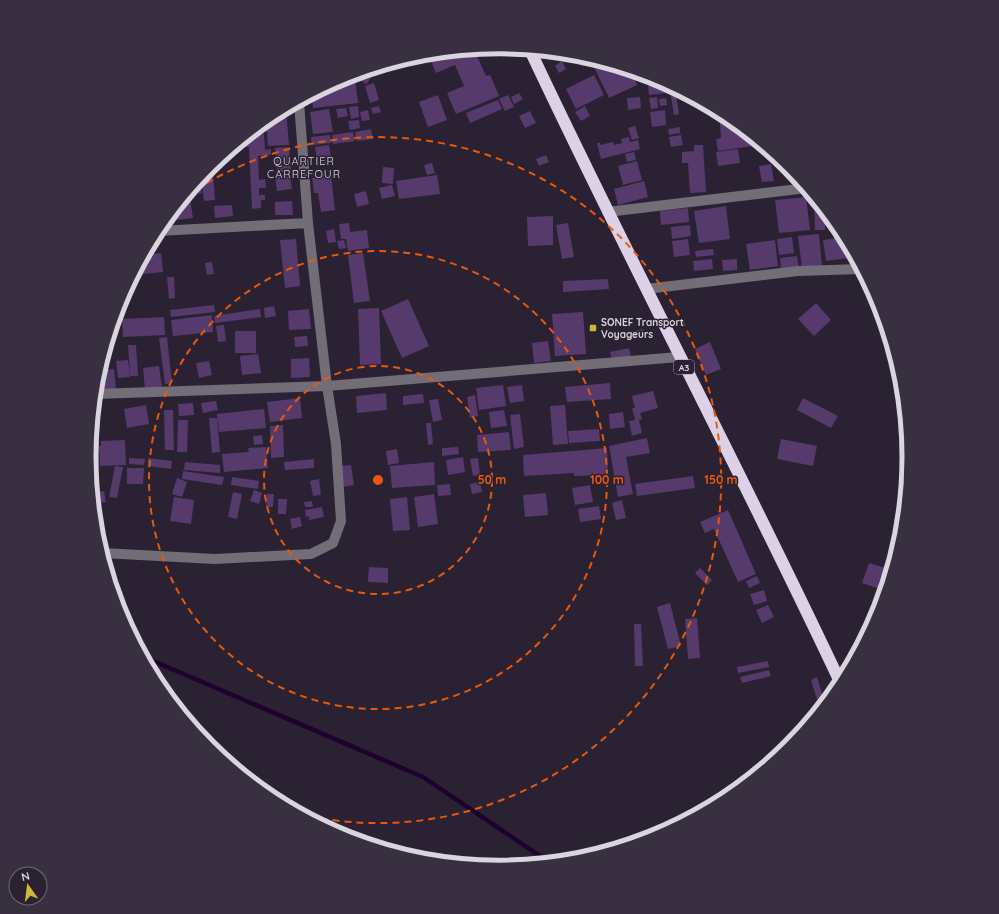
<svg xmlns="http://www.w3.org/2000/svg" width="999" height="914" font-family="Quicksand,sans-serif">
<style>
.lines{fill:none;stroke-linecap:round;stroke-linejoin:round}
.stream{stroke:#1d022e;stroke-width:4.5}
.building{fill:#563a6c}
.minor{stroke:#726d76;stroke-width:10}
.highway{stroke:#ddd1e8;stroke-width:12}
.ring{fill:none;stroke:#e8590c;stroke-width:2;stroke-dasharray:7 5}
.poi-dot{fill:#ceb837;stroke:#2a2132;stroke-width:1.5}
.labels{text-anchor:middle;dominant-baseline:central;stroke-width:3;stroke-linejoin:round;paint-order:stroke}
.shield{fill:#2a2132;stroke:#a59eab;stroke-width:1}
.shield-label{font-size:9px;font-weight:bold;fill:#dad4df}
.poi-label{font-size:10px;font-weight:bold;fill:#dad4df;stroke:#2a2132;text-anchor:start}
.neighbourhood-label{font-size:11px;letter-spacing:1px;fill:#dad4df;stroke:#2a2132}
.rim{fill:none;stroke:#dad4df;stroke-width:5}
.centre{fill:#e8590c;stroke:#2a2132;stroke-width:2}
.ring-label{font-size:12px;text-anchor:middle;font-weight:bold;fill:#e8590c;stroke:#2a2132;stroke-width:3;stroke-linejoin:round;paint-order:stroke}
</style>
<rect width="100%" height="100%" fill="#2a2132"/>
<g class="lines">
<path class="stream" d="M144 657 423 777 549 862"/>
</g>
<path class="building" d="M480 49 482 54 477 56 486 76 490 75 499 96 456 114 447 93 464 86 455 65 436 73 428 54Z
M568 54 589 58 590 64 582 66 581 60 570 62Z
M598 60 631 70 637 85 609 98 592 63Z
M562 61 566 69 559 73 555 66Z
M365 72 371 78 366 84 359 79Z
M594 75 604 95 576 109 566 89Z
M355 79 358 103 313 108 312 95 339 80Z
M374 83 379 100 370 103 365 86Z
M665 84 666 93 649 95 648 86Z
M519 93 523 99 514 104 511 97Z
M438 95 447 120 428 127 419 102Z
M508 95 514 107 505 111 499 99Z
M676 95 679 114 674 115 671 96Z
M640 97 641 108 628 110 627 98Z
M657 97 658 108 651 109 649 98Z
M666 98 667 105 660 106 659 99Z
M498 100 502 109 470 123 466 113Z
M358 106 359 117 351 119 349 107Z
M379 106 381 112 373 114 371 108Z
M585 106 590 116 581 121 575 112Z
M346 108 348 116 338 118 336 109Z
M286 109 289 145 268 146 266 121Z
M329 109 333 132 313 134 310 112Z
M368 110 370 120 362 121 360 112Z
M665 110 666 125 652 127 650 112Z
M530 111 536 123 525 128 519 116Z
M720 112 727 116 731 120 721 121Z
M359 120 360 128 350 130 348 121Z
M734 121 759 142 760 145 718 151 716 139 721 138 720 123Z
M635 126 639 138 632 140 628 128Z
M680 127V133L669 135 668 129Z
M371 129 373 139 357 141 355 132Z
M353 132 355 141 333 144 332 135Z
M264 134 265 150 271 149V155L258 156 259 180 265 179 266 188H259V195H265V200H261V208L252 209 249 147H245V138L249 135Z
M330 135 331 143 312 145 311 137Z
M681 135 683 145 671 147 669 137Z
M629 137 630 142 638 140 640 149 601 159 597 143H600V145L613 142 614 145 622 143 621 139Z
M329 145 332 163 318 166 315 147Z
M694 145H703L706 192 690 193 688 163H682V152L694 151Z
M289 147 291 172 277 173 275 148Z
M738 149 740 163 718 166 716 152Z
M634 152 636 160 627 162 625 154Z
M546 155 549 162 539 166 536 159Z
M222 157 223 165 209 168 210 167Z
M637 161 642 180 623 185 618 166Z
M432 163 435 173 427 175 424 165Z
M771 164 774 181 762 182 759 166Z
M788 166 790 167 797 176 789 177Z
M383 167 394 168 393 184 382 183Z
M213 172 215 200 204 201 201 177 205 173Z
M290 174 292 189 277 191 275 176Z
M437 175 440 194 399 199 396 181Z
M331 176 335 210 321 212 318 193H314L312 178Z
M199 180 202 193 194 194 193 188Z
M644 181 648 197 618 205 614 189Z
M392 185 395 196 382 199 379 188Z
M366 191 369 204 357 207 354 194Z
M806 197 810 230 779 233 775 200Z
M190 199 193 218 176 220 174 210 182 200Z
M292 201 293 215H275V202Z
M814 201H817L825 210V230H815Z
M232 205 233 216 215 218 214 206Z
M726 206 730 239 699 243 694 211Z
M688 208 689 222 661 225 660 211Z
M553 216V245L528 246 527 217Z
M833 220 841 229 842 231 834 232Z
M349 223 350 232 367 230 369 248 348 251 346 239H341L339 224Z
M568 223 574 257 562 259 556 225Z
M690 225 691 236 672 239 671 227Z
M334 229 336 242 328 243 326 231Z
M819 234 822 266 802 268 798 236Z
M792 237 794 253 779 255 777 239Z
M844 237 855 257 826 261 823 240Z
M296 239 300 286 285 288 280 240Z
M688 239 690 255 674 257 672 241Z
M344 240 346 248 339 249 337 241Z
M775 240 778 266 750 270 746 244Z
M153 248V254L161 253 163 272 143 274 141 262 148 249Z
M713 249 714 255 696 257 695 251Z
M363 253 370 301 354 303 348 255Z
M797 256 799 269 781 271 780 258Z
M712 259 713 269 694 271 693 261Z
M737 259V270L723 271 722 260Z
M212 262 214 274 207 275 205 263Z
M167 277H174L175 298 169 299Z
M608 279 609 289 563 292V281Z
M408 299 429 346 402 358 381 311Z
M816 303 831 320 814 336 798 319Z
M214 305 215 312 171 317 170 310Z
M274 306 276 316 265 318 264 308Z
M379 308 381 364 360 365 358 309Z
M260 309 261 317 215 323 214 316Z
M309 309 311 329 289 330 288 311Z
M583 312 586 354 555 356 552 314Z
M212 315 213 332 173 336 171 320Z
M164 317 165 335 123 337 122 319Z
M224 325 226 341 218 342 216 326Z
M643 329 645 335 637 337 635 331Z
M235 331H256V353H235Z
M307 336 308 346 295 347 294 337Z
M167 337 172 383 165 384 159 338Z
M548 341 551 361 534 363 532 343Z
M710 342 721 369 706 375 695 349Z
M128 345H136L138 376H130Z
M629 348 631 356 612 360 610 352Z
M258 354 261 373 242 375 240 356Z
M309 358 310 377 291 378V359Z
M128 360 130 377 118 378 116 361Z
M209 361 212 375 199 378 196 363Z
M159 366 162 388 145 390 143 368Z
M114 369 116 389 99 390 98 376 100 370Z
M610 383 611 399 567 402 565 387Z
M503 385 506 406 479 410 476 388Z
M522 385 524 401 510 403 507 387Z
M653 391 658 408 640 413 642 419 639 420 642 433 632 436 629 421 635 420 632 408H635L632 396Z
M386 393 387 410 357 413 356 396Z
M423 394 424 403 403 405V396Z
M475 395 478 416 470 418 467 397Z
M300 398 302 418 270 422 267 402Z
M803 398 838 416 831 428 797 410Z
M438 399 442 420 433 422 429 400Z
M216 401 218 410 203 413 201 403Z
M193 403 194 415 179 416 178 404Z
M146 405 149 424 127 428 124 409Z
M565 405 568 444 553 445 550 406Z
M264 409 266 428 219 432 217 414Z
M164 410H173L174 450H165Z
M504 410 507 426 491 428 489 412Z
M623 412 625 427 610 429 609 414Z
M520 414 524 447 514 449 510 415Z
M94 416H95L98 452H90Z
M209 418H217L220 452 212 453Z
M178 420H188L187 452H177Z
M426 423H431L433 444 428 445Z
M283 425 284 457 271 458 270 426Z
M907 428 908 443 902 441Z
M599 429 600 441 569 443 568 431Z
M509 432 511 450 478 452 477 435Z
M262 435 263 444 254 445 253 436Z
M647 438 650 453 626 457 633 494 618 497 609 446Z
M781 439 817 446 813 466 777 459Z
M125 440 126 465 100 466 99 446H101V441Z
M266 447 268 468 224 472 222 454 249 452 248 448Z
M458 447 459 454 442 456V448Z
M607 448 608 475 574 476V473L524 476 523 455Z
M397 449 399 463 388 465 386 451Z
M463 457 465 472 448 475 446 460Z
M129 458 145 459 144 465 129 464Z
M148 458 172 461 171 469 148 466Z
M478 458 480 475 473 476 470 459Z
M314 459V468L285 470 284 462Z
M185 462 220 465V473L184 470Z
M434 462 435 485 392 488 390 466Z
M351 465 354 485 343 487 340 466Z
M115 466 123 467 117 498 109 497Z
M127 468H144L143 484H127Z
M183 471 224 477 222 485 182 479Z
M693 476 695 488 637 496 635 484Z
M232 477 259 481 258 489 231 485Z
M177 478 187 482 182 497 172 494Z
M319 479 321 495 313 496 310 481Z
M480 482 482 492 472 494 470 484Z
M450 484 451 495 438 496 437 485Z
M590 485 593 502 575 505 572 488Z
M254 490 262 493 259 504 250 501Z
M104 491 106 502 94 504 93 493Z
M233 492 242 494 237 519 228 517Z
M546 493 548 515 525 517 523 495Z
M267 494H274L273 507H266Z
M434 494 438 524 418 527 414 497Z
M174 497 194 500 191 524 170 521Z
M407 497 410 530 393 531 390 499Z
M278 499H287L286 514H278Z
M622 500 626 518 616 520 612 503Z
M312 501 313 507H305L304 502Z
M599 506 601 519 580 522 578 509Z
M322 507 324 517 309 520V516L306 517 305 510Z
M728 510 756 574 738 582 714 529 705 533 700 522Z
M300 517 302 526 292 529 290 519Z
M869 563 892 570 885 591 862 583Z
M369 567 388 568V583L368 582Z
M700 568 712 580 707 585 695 573Z
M757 576 760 583 749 588 746 581Z
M764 590 767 601 754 605 750 594Z
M670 603 681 646 668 649 657 607Z
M768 605 774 617 762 623 756 610Z
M697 618 700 658 688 659 685 619Z
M634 624H641L643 666H635Z
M768 661 769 667 738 673 737 667Z
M769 670 771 676 742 683 740 677Z
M817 677 825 703 820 709 811 680Z"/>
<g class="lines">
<path class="minor" d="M607 212 807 188
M158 231 308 223
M646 289 798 271 862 269
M96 394 327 386 679 357
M102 553 215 559 311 554 333 543 341 521 336 444 327 386 308 223 299 102"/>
<path class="highway" d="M530 50C630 263 741 471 841 684"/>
</g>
<g class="ring">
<circle cx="378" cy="480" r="114"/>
<circle cx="378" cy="480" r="229"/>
<path d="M186 196A343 343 0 1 1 304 815"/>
</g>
<rect class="poi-dot" x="589" y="324" width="8" height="8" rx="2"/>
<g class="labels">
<rect class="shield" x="674" y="360" width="20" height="14" rx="3"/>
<g class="shield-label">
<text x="684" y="367">A3</text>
</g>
<g class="poi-label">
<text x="601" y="322">SONEF Transport<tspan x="601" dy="12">Voyageurs</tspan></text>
</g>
<g class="neighbourhood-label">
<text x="304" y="161">QUARTIER<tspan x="304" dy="13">CARREFOUR</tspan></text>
</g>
</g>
<path d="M0 0H999V914H0ZM96 457a403 403 0 1 1 806 0a403 403 0 1 1-806 0Z" fill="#382f40" fill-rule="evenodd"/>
<path class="rim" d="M96 457a403 403 0 1 1 806 0a403 403 0 1 1-806 0Z"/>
<circle cx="378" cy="480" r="6" class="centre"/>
<g class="ring-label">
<text x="492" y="484">50 m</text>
<text x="607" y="484">100 m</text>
<text x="721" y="484">150 m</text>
</g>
<g transform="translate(28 886) rotate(346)"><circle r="19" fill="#2a2132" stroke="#706977"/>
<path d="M0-3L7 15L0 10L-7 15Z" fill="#ceb837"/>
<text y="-6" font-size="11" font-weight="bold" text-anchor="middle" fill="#dad4df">N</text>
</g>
</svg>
